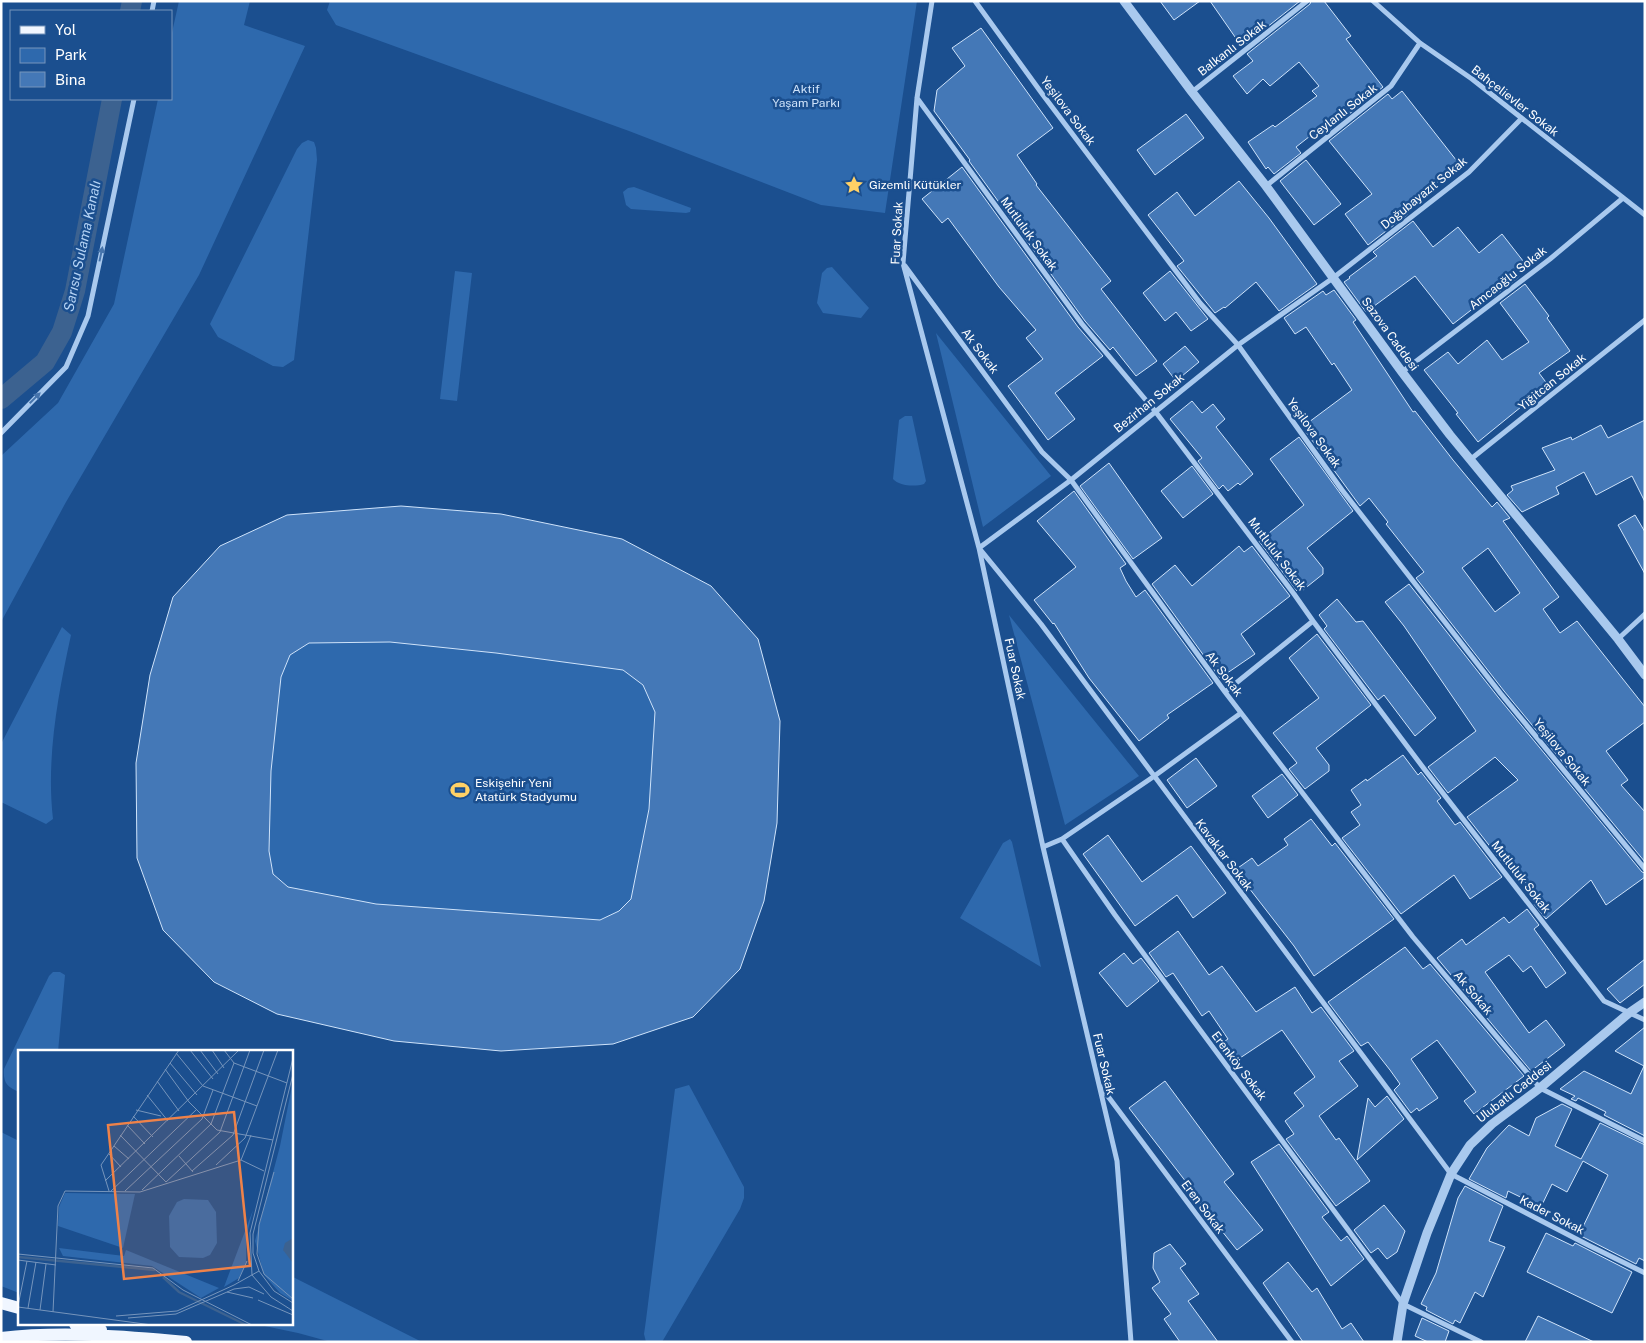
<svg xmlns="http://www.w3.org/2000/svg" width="1646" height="1343" font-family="'Public Sans',sans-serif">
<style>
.green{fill:#2e69ad}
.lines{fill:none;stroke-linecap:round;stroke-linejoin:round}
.canal{stroke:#3c6290;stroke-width:20}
.building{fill:#4478b7;stroke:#cfe3fa;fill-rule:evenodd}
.minor{stroke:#a9c9ee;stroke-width:5}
.tertiary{stroke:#a9c9ee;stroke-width:9}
.primary{stroke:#f0f6ff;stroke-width:12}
.oneway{fill:#4674ac}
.labels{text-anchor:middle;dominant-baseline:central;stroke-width:5;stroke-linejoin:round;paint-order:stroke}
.street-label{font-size:12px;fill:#fff;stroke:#1b4f8f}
.park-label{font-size:12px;fill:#cfe3fa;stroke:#1b4f8f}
.poi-label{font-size:12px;fill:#fff;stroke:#1b4f8f;text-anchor:start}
.water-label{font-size:14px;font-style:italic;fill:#b5d3f5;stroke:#1b4f8f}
.inset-river{fill:none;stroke:#3c6290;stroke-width:2.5}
.inset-road{fill:none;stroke:#7695bc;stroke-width:1}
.view{fill:#ee8249;fill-opacity:0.15;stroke:#ee8249;stroke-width:2.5}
.inset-edge{fill:none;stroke:#fff;stroke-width:2.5}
</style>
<rect width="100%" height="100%" fill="#1b4f8f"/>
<path class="green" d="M179 1H250L244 25 305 46 199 275 66 502 1 622V456L58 403 114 304 158 99H171V37Z
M330 1H917L885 213 821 205 629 131 336 25 327 10Z
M308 140 314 142 316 148 317 160 294 360 283 367 273 366 218 337 210 324 297 149 302 143Z
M634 187 691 208 690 212 686 213 631 209 626 205 623 192 628 188Z
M832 267 869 308 861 318 823 313 817 303 822 273 827 268Z
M455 271 472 273 457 401 440 399Z
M936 333 1051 476 983 527Z
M905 416H912L926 481 924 484C915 487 899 486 893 479L899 420Z
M401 506 501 514 758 639 780 721 777 823 764 901 740 969 693 1017 613 1044 501 1051 394 1041 277 1014 214 982 163 930 137 858 136 763 150 675 173 597 220 546 287 515Z
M1009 615 1139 776 1065 825Z
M62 627 71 635C58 695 46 758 53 819L46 824 1 802V744Z
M1010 839 1012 842 1041 967 960 918 1003 843Z
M53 972H60L65 975 58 1052H19V1092C7 1087 3 1083 4 1069L49 976Z
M689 1085 744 1187V1198L740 1209 662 1342H646L644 1334 646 1320 675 1089Z
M1 1132 19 1141V1293L1 1286Z
M291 1276 422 1342H331L298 1333 255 1324H291Z"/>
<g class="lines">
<path class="canal" d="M130 11 132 1
M1 399 45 362 62 332 75 291 112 99"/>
</g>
<path class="building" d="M1160 1H1200L1174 20Z
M1210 1H1300L1242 47Z
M1311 1H1324L1351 36 1346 39 1383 87 1324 134 1319 129 1296 147 1301 153 1274 174 1268 167 1266 169 1248 142 1273 125 1275 127 1317 96 1312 91 1319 86 1299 62 1270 86 1263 79 1247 94 1233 76 1253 61 1247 54 1310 4Z
M981 28 1053 128 1017 155 1037 184 1036 185 1111 281 1101 289 1157 361 1136 376 1113 347 1110 350 1085 321 969 161 970 160 934 111 937 90 965 66 952 48Z
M1402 91 1460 165 1403 208 1408 214 1368 245 1345 214 1372 194 1329 141 1388 94 1392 99Z
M1186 114 1204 138 1155 175 1137 150Z
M1306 160 1341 204 1314 225 1280 181Z
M962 167 1078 327 1103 356 1055 393 1075 419 1048 440 1008 386 1043 359 1026 338 1036 330 999 287 948 218 942 223 922 199Z
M1239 181 1269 218 1317 284 1279 311 1256 282 1225 308 1224 307 1215 313 1177 266 1184 261 1148 215 1177 192 1195 216Z
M1413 221 1433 247 1458 227 1479 253 1502 234 1527 266 1517 274 1519 277 1494 296 1492 294 1453 324 1415 276 1366 312 1344 282 1350 278 1349 277 1377 256 1373 252Z
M1170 271 1208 319 1191 331 1176 312 1165 321 1143 293Z
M1525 284 1549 316 1547 318 1570 351 1539 373 1548 385 1478 442 1456 414 1458 413 1424 370 1448 352 1458 364 1487 340 1502 360 1529 342 1500 303Z
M1334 290 1356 320 1353 322 1413 412 1415 411 1453 460 1492 507 1497 502 1510 518 1503 521 1559 597 1543 609 1560 633 1577 621 1645 707V722L1606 751 1628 780 1621 785 1645 812V862L1504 691 1416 578 1424 572 1386 524 1388 522 1369 498 1360 506 1306 432 1313 427 1309 422 1352 390 1334 363 1332 365 1306 327 1295 334 1284 318 1323 291 1326 295ZM1488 548 1520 593 1495 612 1462 568Z
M1185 346 1199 362 1176 381 1163 364Z
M1192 401 1202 413 1213 404 1225 419 1216 427 1253 474 1240 485 1238 483 1228 491 1223 485 1219 489 1198 461 1202 458 1170 419Z
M1645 420V502L1632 476 1596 495 1584 472 1556 487 1559 494 1522 512 1507 495 1513 490 1511 486 1555 470 1542 448 1571 437 1572 440 1601 425 1608 438Z
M1299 437 1353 511 1307 548 1323 568V574L1303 590 1301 587 1297 591 1259 541 1304 505 1270 459Z
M1109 463 1162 538 1133 559 1080 486Z
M1192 466 1213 494 1183 518 1161 491Z
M1074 491 1126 564 1120 568 1126 581 1136 597 1145 590 1213 683 1167 715 1169 718 1139 741 1089 678 1054 623 1053 624 1034 600 1076 567 1037 521Z
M401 506 501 514 622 539 711 586 758 639 780 721 777 823 764 901 740 969 693 1017 613 1044 501 1051 394 1041 277 1014 214 982 163 930 137 858 136 763 150 675 173 597 220 546 287 515ZM390 642 496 653 623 670 643 685 655 712 649 809 631 899 619 911 600 920 376 904 288 887 273 874 269 851 271 771 281 677 290 655 309 643Z
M1635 515 1645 532V574L1618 525Z
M1239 546 1244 552 1252 546 1290 596 1241 634 1255 654 1220 678 1152 584 1175 565 1192 586Z
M1409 584 1498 697 1642 872 1645 873V877L1606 905 1591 880 1546 919 1534 904 1539 900 1515 869 1510 872 1467 817 1518 780 1495 757 1448 793 1428 767 1476 731 1404 626 1385 602Z
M1337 599 1356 622 1363 621 1436 718 1415 736 1384 695 1378 700 1324 629 1327 626 1319 615Z
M1317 634 1371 705 1316 748 1329 765V771L1305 789 1289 769 1297 763 1273 733 1319 698 1289 658Z
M1403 755 1418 775 1421 772 1441 798 1437 801 1455 825 1460 822 1502 877 1470 899 1454 875 1401 914 1342 838 1360 825 1351 812 1361 805 1351 790 1366 779 1367 781Z
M1196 758 1217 786 1187 808 1167 780Z
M1282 774 1298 795 1268 818 1252 796Z
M1311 819 1332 846 1335 843 1394 919 1314 976 1294 946 1235 870 1252 858 1258 866 1288 845 1284 839Z
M1108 835 1142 882 1191 846 1226 893 1193 918 1177 895 1135 926 1083 854Z
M1527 909 1539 925 1534 929 1566 973 1546 988 1531 966 1523 972 1509 955 1485 972 1529 1033 1546 1020 1565 1045 1531 1071 1437 958 1462 939 1466 945 1504 917 1509 923Z
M1178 931 1209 975 1222 966 1256 1012 1295 987 1312 1013 1321 1007 1354 1051 1339 1061 1358 1086 1319 1116 1336 1140 1339 1138 1370 1181 1336 1206 1286 1139 1294 1134 1285 1121 1304 1106 1294 1093 1315 1077 1282 1030 1237 1060 1225 1041 1228 1039 1209 1011 1202 1016 1173 973 1166 977 1149 953Z
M1405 947 1423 969 1430 964 1524 1076 1474 1114 1464 1101 1476 1092 1437 1040 1411 1059 1438 1098 1419 1111 1417 1108 1411 1113 1394 1090 1400 1084 1390 1070 1368 1042 1361 1046 1328 1002Z
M1124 953 1133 964 1141 958 1159 981 1127 1007 1099 973Z
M1645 959V984L1620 1003 1607 989Z
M1645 1027V1136L1604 1115 1606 1112 1578 1098 1576 1101 1571 1099 1575 1096 1560 1089 1584 1071 1631 1094 1644 1066 1615 1051Z
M1165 1081 1234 1174 1224 1182 1263 1230 1237 1250 1198 1201 1200 1200 1129 1108Z
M1387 1096 1404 1119 1357 1160 1368 1098 1375 1107Z
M1562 1104 1572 1109 1555 1146 1581 1159 1600 1123 1645 1145V1261L1639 1258 1636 1264 1579 1235 1608 1175 1583 1161 1567 1192 1552 1184 1541 1207 1508 1191 1506 1198 1469 1179 1487 1148 1509 1125 1529 1136 1536 1118Z
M1279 1144 1329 1212 1322 1217 1341 1241 1347 1236 1364 1259 1331 1286 1251 1162Z
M1465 1186 1503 1206 1489 1241 1505 1247 1483 1297 1475 1292 1460 1323 1455 1320 1453 1324 1426 1310 1427 1307 1421 1304 1436 1273 1458 1198Z
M1384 1205 1405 1231 1397 1252 1387 1259 1378 1248 1371 1253 1354 1230Z
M1546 1233 1573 1246 1575 1243 1632 1272 1612 1313 1527 1272Z
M1170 1244 1186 1264 1180 1268 1199 1294 1188 1301 1218 1342H1180L1164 1319 1171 1314 1152 1288 1160 1282 1153 1268 1154 1253Z
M1288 1262 1312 1292 1317 1288 1342 1329 1351 1323 1364 1342H1303L1263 1283Z
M1538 1316 1594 1342H1525Z
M1422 1318 1449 1331 1445 1342H1428L1415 1336Z"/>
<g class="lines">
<path class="minor" d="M932 1 917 98 903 263 979 548 1043 847 1117 1161 1131 1342
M975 1 1043 95 1200 303 1238 345 1342 490 1501 694 1645 869
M1373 1 1420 43 1472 79 1645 215
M152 11 154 1
M1192 92 1307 1
M917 98 1082 324 1155 411 1294 594 1313 621 1425 770 1604 1001 1645 1020
M1521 119 1469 172 1333 278 1238 345 1071 480 979 548 1041 624 1451 1174 1588 1245 1645 1273
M1266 186 1391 86 1420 43
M905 266 1042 452 1071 480 1225 692 1413 937 1540 1088 1645 1141
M1402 372 1550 259 1623 198
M1 433 66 367 88 316 134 99
M1471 459 1645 320
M1618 639 1645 614
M1225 692 1313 621
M1062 839 1115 915 1403 1304 1481 1342
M1043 847 1062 839 1153 777 1241 713
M1101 1087 1292 1342"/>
<path class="tertiary" d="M1124 1 1192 92 1266 186 1402 372 1450 435 1618 639 1645 675
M1397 1342 1403 1304 1427 1233 1451 1174 1470 1145 1492 1124 1540 1088 1629 1013 1645 1002"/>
<path class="primary" d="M1 1303 19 1308
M75 1324 101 1330
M1 1338C62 1331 125 1336 186 1342"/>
</g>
<defs><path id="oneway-solid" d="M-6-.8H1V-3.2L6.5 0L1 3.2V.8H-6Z" transform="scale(1.25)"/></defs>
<g class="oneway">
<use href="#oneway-solid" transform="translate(101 254) rotate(-78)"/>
<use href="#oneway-solid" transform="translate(35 398) rotate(-45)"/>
</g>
<defs>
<g id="sight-bare" transform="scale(1.5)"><path d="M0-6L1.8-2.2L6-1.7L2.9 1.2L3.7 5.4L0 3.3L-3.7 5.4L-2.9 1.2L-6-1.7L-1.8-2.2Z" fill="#ffd166" stroke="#1b4f8f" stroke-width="2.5" paint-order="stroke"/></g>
<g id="stadium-bare" transform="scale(1.5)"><path d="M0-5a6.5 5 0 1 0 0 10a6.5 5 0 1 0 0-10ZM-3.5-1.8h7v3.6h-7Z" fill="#ffd166" stroke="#1b4f8f" stroke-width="2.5" paint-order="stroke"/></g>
</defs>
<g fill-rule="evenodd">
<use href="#sight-bare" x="854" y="185"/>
<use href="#stadium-bare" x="460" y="790"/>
</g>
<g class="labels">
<g class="street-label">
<text transform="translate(1232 48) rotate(-38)">Balkanlı Sokak</text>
<text transform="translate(1515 101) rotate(38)">Bahçelievler Sokak</text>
<text transform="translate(1068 111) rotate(53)">Yeşilova Sokak</text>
<text transform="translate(1343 112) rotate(-38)">Ceylanlı Sokak</text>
<text transform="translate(1424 193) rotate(-39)">Doğubayazıt Sokak</text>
<text transform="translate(897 233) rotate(-87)">Fuar Sokak</text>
<text transform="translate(1029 234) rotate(54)">Mutluluk Sokak</text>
<text transform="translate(1508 278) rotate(-38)">Amcaoğlu Sokak</text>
<text transform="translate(1390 334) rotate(54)">Sazova Caddesi</text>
<text transform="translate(980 351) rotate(53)">Ak Sokak</text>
<text transform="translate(1552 382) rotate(-39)">Yiğitcan Sokak</text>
<text transform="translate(1149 403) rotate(-39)">Bezirhan Sokak</text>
<text transform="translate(1314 433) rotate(54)">Yeşilova Sokak</text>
<text transform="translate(1277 554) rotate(53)">Mutluluk Sokak</text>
<text transform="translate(1015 669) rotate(78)">Fuar Sokak</text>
<text transform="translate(1224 674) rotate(53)">Ak Sokak</text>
<text transform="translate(1562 752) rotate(51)">Yeşilova Sokak</text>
<text transform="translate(1224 855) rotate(53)">Kavaklar Sokak</text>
<text transform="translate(1521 877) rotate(52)">Mutluluk Sokak</text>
<text transform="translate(1473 993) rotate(50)">Ak Sokak</text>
<text transform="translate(1104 1064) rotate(77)">Fuar Sokak</text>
<text transform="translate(1239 1066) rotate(53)">Erenköy Sokak</text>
<text transform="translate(1514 1092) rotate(-38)">Ulubatlı Caddesi</text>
<text transform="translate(1203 1207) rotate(53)">Eren Sokak</text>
<text transform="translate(1552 1215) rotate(27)">Kader Sokak</text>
</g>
<g class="park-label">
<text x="806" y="89">Aktif<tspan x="806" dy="14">Yaşam Parkı</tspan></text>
</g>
<g class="poi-label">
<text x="869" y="185">Gizemli Kütükler</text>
<text x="475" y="783">Eskişehir Yeni<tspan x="475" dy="14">Atatürk Stadyumu</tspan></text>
</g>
<g class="water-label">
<text transform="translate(82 246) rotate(-78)">Sarısu Sulama Kanalı</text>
</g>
</g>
<g transform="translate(18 1050)">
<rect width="275" height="275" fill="#1b4f8f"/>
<path d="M275 31V251L262 243 246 225 237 191 262 96ZM47 143 117 144 105 198 40 176 41 157ZM166 149 190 150 198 162 199 193 192 205 185 208 161 207 152 197 151 166 159 152ZM235 160 228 188V212L221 228 206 237ZM41 198 106 206 108 200 201 238 183 248 134 216 45 206Z" fill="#2e69ad"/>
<path d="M275 188V213L265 200 267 193Z" fill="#3c6290"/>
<path class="inset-river" d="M0 207 137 220M145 227 161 242 228 275"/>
<path class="inset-road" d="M172 0 195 29M182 0 200 24M194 0 206 18M206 0 216 13 269 33M158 3 185 36 239 56M152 13 179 45M147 19 171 52 199 80 255 90M139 31 161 61M129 45 150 71M118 60 143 66M115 66 135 87M109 75 127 94M102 85 148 132 202 82 232 0M96 96 111 109M91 104 103 117M161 106 175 122M223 110 233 85M198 115 227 88 260 0M174 121 215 85 246 0M256 122 241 175 239 204 246 224 275 249M87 131 221 0M124 140 193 74 216 13M91 141 83 115 161 0M107 141 184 69 195 40M92 142 179 59M0 204 135 218 165 240 234 275M0 210 38 215M241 221 235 203V184L275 24M234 225 232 183 275 8M234 225 253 247 275 261M220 231 229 211M216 235 241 221 256 241 275 253M216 239 231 237 246 244M209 242 235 248M240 250 275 265M0 256 9 211M0 257 134 275M10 258 18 212M22 260 28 214M35 262 40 156 47 141 122 142 223 110 246 121M98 266 159 261 216 235M110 268 158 264 216 239"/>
<path class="view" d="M216 62 232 216 106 229 90 75Z"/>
<rect width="275" height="275" class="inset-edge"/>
</g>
<rect width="1646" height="1343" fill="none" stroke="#ffffff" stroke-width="5"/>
<rect x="10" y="10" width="162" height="90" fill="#1b4f8f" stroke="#7695bc"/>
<rect x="20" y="26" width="25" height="8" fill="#f0f6ff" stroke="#7695bc"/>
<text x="55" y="35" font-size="15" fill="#ffffff">Yol</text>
<rect x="20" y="48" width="25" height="15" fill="#2e69ad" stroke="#7695bc"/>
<text x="55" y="60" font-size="15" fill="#ffffff">Park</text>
<rect x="20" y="72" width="25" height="15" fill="#4478b7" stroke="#7695bc"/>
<text x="55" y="85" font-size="15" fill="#ffffff">Bina</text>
</svg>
